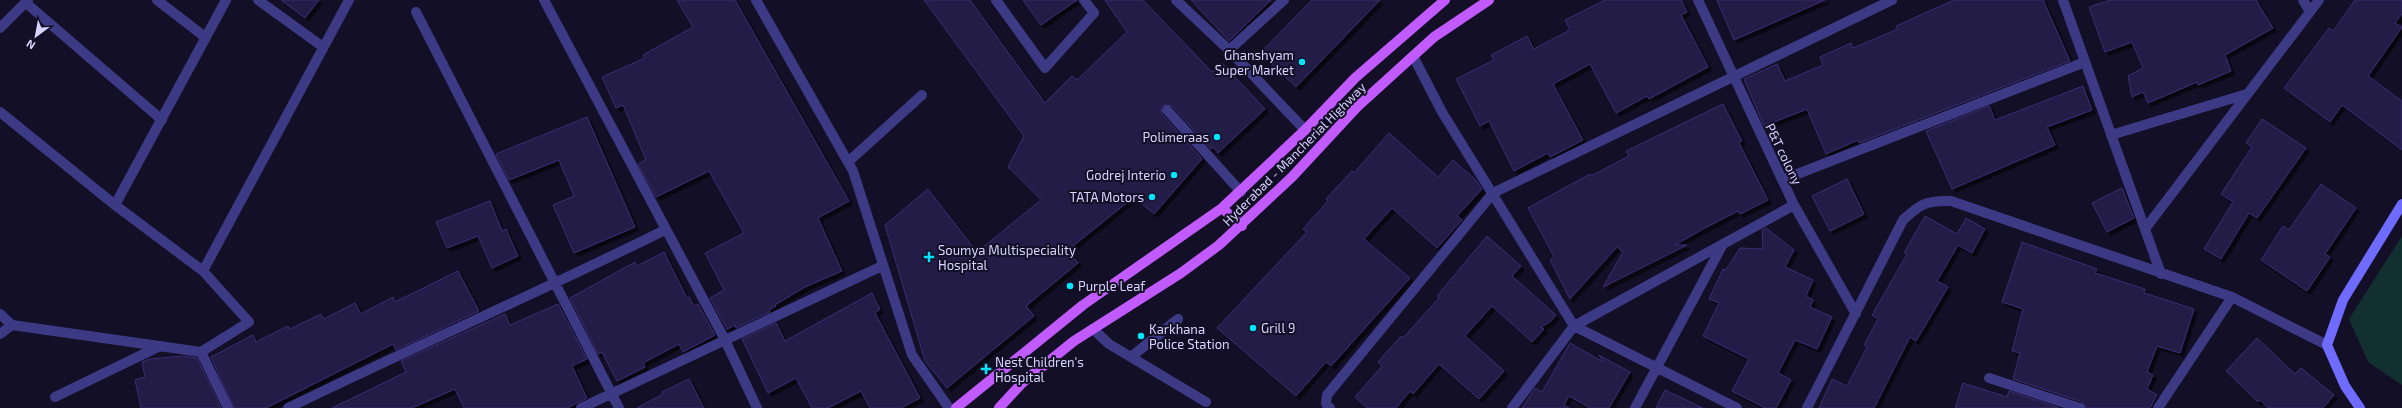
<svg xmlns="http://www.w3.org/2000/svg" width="2402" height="408" font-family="'Exo 2',sans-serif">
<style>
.green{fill:#12302f}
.building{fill:#241b47;stroke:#3b2d73;filter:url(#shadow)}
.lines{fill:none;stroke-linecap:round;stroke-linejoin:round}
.lane{stroke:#3d3a85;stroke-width:10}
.street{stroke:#3d3a85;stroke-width:10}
.secondary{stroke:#6f6bff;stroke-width:10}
.primary{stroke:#c25bff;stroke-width:10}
.poi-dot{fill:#00e5ff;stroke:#130f26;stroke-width:1.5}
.labels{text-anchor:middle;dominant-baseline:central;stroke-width:4;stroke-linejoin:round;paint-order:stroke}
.poi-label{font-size:13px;fill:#d9d4ff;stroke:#130f26;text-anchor:start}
.street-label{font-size:13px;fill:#d9d4ff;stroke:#130f26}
</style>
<defs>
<filter id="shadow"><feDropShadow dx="3.5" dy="3.5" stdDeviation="0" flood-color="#0009"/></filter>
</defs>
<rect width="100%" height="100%" fill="#130f26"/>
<path class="green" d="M2402 236V385L2368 362 2349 319Z"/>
<path class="building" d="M281 0H319L305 18Z
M677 0H735L849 201 818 218 842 271 805 287 775 305 776 306 769 310 770 312 736 328 735 325 727 329 710 298 724 290 705 253 744 233 709 171 656 197 638 164 646 160 623 105 616 108 602 77 645 58 643 55 693 27Z
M924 0H970L1045 103 1072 76 1077 80 1127 32 1105 0H1143L1212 72 1222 63 1265 109 1218 153 1213 147 1211 149 1172 106 1163 105 1161 108 1162 114 1202 159 1154 214 1134 197 1068 250 1078 263 1026 306 1034 316 947 388 925 361 885 225 928 189 977 252 1041 200 1008 167 1024 136Z
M1023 0H1077L1041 25Z
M1191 0H1271L1229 41Z
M1312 0H1380L1296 87 1260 53Z
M1605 0H1681L1687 12 1681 15 1708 67 1649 99 1647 96 1616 113 1590 64 1553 84 1583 140 1550 157 1548 153 1514 171 1489 121 1480 126 1456 79 1494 60 1491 55 1527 36 1534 49 1570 30 1565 20Z
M1717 0H1825L1734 40Z
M1954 0H2043L2070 61 1859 143 1858 140 1826 154 1807 109 1764 126 1744 79 1777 64 1785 81 1823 65 1820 57 1851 43 1853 48 1898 29 1896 26Z
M2111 0H2256L2273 28 2225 55 2231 71 2198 85 2197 82 2148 103 2143 92 2132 97 2128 76 2143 68 2132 42 2105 52 2089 7Z
M2355 0H2402V14L2395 23 2402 27 2368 76 2402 101V150L2342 105 2330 122 2284 88 2329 28 2333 31Z
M2083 86 2092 110 2047 127 2055 145 1952 189 1926 131 1989 106 1995 120Z
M1723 104 1742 141 1739 143 1768 200 1740 214 1738 211 1703 229 1675 245H1687L1603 287 1623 252 1617 247 1570 299 1550 260 1554 257 1528 208 1590 174 1591 176 1629 156 1626 151Z
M587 117 635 227 574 253 553 205 574 196 559 160 509 180 496 154Z
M2262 119 2306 148 2257 218 2249 213 2221 259 2204 249 2233 202 2221 194 2252 147 2246 143Z
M1389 133 1438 177 1453 160 1476 180 1482 189 1457 216 1462 220 1437 248 1392 208 1364 239 1410 278 1331 366 1326 362 1296 396 1217 328 1307 232 1303 229 1328 201 1326 199 1352 171 1354 173Z
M1847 179 1864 214 1830 231 1812 196Z
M2321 184 2356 208 2325 254 2330 257 2307 291 2261 260 2283 226 2289 230Z
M2122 188 2134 218 2107 232 2092 203Z
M490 201 502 231 506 229 518 256 492 268 478 236 447 248 436 222Z
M1925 216 1957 234 1966 218 1985 229 1972 253 1958 245 1937 281 1948 287 1916 341 1910 337 1874 408H1819L1832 379 1847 386 1867 347 1864 345 1878 319 1872 315 1907 254 1904 253Z
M1766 228 1794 250 1785 267 1813 280 1806 296 1813 300 1810 307 1832 317 1817 349 1795 340 1778 373 1791 380 1776 408H1765L1732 391 1749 359 1703 336 1719 303 1709 299 1723 269 1726 270 1740 248 1763 249 1762 230Z
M1487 236 1521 266 1512 276 1556 315 1550 322 1541 327 1544 329 1532 342 1492 306 1465 336 1504 371 1479 399 1439 364 1413 394 1410 391 1396 408H1367L1355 397 1382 366 1378 362 1401 336 1403 338 1439 298 1437 296Z
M2022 242 2097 269 2095 273 2145 289 2144 293 2194 309 2180 353 2157 346 2147 372 2153 375 2147 389 2157 395 2150 408H2086L2082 402 2013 379 2020 353 2012 351 2023 309 2002 302Z
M664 252 687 298 689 297 694 306 698 304 715 335 683 352 679 344 643 363 645 367 617 381 602 352 598 354 570 298 635 262 637 266Z
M458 271 479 311 396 350 393 344 266 408H234L211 357 253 335 256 342 288 326 290 329 321 314 324 319 355 303 361 314 393 297 395 302Z
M872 293 880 309 875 313 920 398 901 408H870L861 391 828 408H812L796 378 768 393 742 339 776 323 785 341Z
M558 304 587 359 572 366 587 398 567 408H464L455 389 412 408H332L406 372 401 361 505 314 510 325Z
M2257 338 2295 374 2301 368 2334 395 2323 408H2269L2260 400 2258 402 2226 371Z
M1570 343 1603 362 1599 355 1630 372 1609 408H1590L1569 396 1564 405 1569 408H1522L1535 388 1542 392Z
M183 356 197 358 221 408H141L135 380 145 377 142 362 149 359Z
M689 379 704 408H637L663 394 662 392Z
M1963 383 2007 397 2009 391 2059 408H1955Z
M1665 390 1703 408H1656Z"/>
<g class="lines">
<path class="lane" d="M996 0 1045 68 1094 13 1084 0
M848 162 922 95
M1093 329 1109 344 1206 402
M1131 357 1178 319"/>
<path class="street" d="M157 0 205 37
M258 0 323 47
M544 0 725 340 757 408
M756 0 853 171 912 355 949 408
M1176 0 1229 50 1305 130
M1698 0 1794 205 1856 314
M2063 0 2161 274
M2303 0 2310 12
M26 3 162 120
M416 12 619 408
M0 28 28 0
M1229 50 1284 0
M1413 56 1442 112 1574 326 1737 408
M1167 110 1241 192
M0 112 115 205 203 271 249 322 201 352 228 408
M2111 135 2247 94
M1782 180 2085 62
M115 205 226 0
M2145 229 2319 0
M203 271 349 0
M0 314 12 325 0 334
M12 325 201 352
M1989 378 2080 408
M55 397 160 346
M288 408C413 347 540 292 665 230
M581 408 882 266
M1330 408 1326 404 1327 395 1493 193 1892 0
M1512 408 1574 326 1794 205
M1635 408 1723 244
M1807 408 1903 220C1920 204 1927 200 1951 201L2232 297
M2158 408 2232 297 2327 345"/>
<path class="secondary" d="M2360 408 2345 386 2327 345 2343 300 2402 204"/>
<path class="primary" d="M1222 208 1242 226
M956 408 1083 305 1222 208 1305 130 1355 78 1445 0
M999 408 1022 383 1074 341 1181 273 1219 245 1292 177 1357 107 1434 37 1489 0"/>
</g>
<g class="poi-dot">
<circle cx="1302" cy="62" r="4"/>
<circle cx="1217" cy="137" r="4"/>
<circle cx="1174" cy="175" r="4"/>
<circle cx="1152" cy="197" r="4"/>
<path d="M927 251h4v4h4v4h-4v4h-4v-4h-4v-4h4z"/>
<circle cx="1070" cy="286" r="4"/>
<circle cx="1253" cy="328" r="4"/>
<circle cx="1141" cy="336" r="4"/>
<path d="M984 363h4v4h4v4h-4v4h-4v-4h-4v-4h4z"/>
</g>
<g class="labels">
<g class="poi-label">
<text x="1294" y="55" text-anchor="end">Ghanshyam<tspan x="1294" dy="15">Super Market</tspan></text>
<text x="1209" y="137" text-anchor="end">Polimeraas</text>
<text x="1166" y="175" text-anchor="end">Godrej Interio</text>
<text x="1144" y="197" text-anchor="end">TATA Motors</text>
<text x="938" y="250">Soumya Multispeciality<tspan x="938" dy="15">Hospital</tspan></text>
<text x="1078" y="286">Purple Leaf</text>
<text x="1261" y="328">Grill 9</text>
<text x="1149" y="329">Karkhana<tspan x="1149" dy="15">Police Station</tspan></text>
<text x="995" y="362">Nest Children's<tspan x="995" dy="15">Hospital</tspan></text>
</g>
<g class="street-label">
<text transform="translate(1294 154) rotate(-45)">Hyderabad - Mancherial Highway</text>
<text transform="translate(1784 154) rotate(64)">P&amp;T colony</text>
</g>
</g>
<g transform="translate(36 36) rotate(212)" stroke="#130f26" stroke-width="3" paint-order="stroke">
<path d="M0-3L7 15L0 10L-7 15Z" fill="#d9d4ff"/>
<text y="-6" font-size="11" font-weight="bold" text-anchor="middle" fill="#d9d4ff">N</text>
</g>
</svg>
